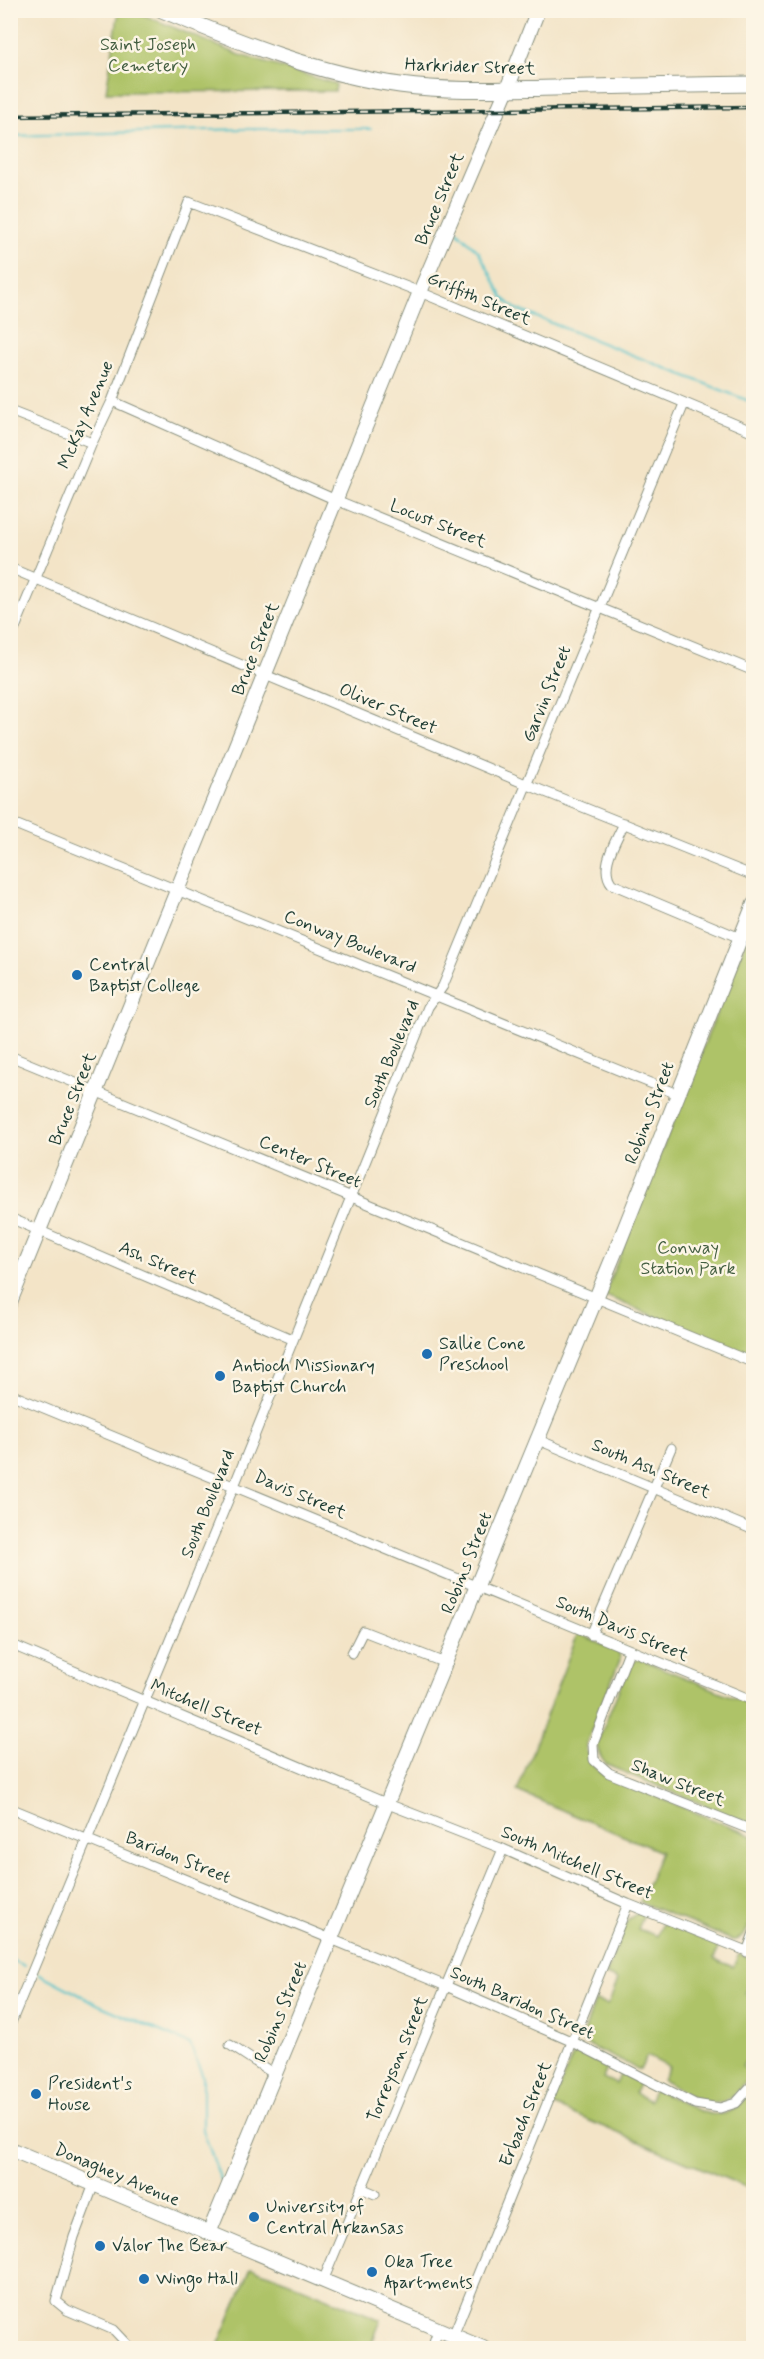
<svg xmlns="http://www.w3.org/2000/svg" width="764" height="2359" font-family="Mynerve,sans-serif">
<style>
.green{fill:#aec368;stroke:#66804e;stroke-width:1.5}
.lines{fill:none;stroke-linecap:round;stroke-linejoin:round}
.stream{stroke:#56c3ca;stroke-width:2}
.street-casing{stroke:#89907e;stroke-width:11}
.secondary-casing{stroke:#89907e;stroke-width:16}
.primary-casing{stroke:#89907e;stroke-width:17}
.street{stroke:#fff;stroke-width:9}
.secondary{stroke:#fff;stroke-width:14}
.primary{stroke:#fff;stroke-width:15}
.rail-casing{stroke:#1f3d34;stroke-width:4.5}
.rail{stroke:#fcf5e5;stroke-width:2;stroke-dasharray:7;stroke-linecap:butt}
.poi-dot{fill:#1f6fb2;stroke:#fcf5e5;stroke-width:2}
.labels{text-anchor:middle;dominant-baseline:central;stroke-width:5;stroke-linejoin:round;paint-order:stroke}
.park-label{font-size:18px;fill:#435e41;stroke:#fcf5e5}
.street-label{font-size:18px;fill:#1f3d34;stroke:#fcf5e5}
.poi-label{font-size:18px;fill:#1f3d34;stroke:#fcf5e5;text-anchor:start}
</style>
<rect width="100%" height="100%" fill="#fcf5e5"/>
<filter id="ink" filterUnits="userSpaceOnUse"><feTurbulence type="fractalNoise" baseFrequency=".0167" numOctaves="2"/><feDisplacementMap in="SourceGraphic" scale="12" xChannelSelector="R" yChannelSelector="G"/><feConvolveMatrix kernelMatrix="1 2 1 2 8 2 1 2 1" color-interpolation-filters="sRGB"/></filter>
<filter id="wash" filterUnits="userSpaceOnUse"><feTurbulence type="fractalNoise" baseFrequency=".008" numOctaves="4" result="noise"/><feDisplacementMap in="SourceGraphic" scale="24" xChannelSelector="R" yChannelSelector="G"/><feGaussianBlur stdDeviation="1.35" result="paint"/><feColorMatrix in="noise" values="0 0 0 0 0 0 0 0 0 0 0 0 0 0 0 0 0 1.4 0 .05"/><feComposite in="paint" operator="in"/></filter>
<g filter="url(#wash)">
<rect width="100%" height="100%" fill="#f3e4c7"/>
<path class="green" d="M119 10 134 11 240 55 336 84 335 91 106 92Z
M753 922V1358L604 1295Z
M578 1633 619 1652 620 1660 586 1744C586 1758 592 1768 604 1775L753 1836C753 1857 762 1943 732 1940L640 1902 661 1852 517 1791Z
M636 1660H642L753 1705V1825L607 1765C600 1758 598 1752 597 1743L629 1665Z
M638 1913 644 1914 638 1929 657 1936 663 1923 719 1945 714 1959 733 1967 739 1954 753 1960V1986L749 1985 745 1994 753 1998V2053L742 2066 751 2074C744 2082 737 2093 728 2099 709 2112 680 2089 662 2080L669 2067 647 2056 640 2070 584 2043 582 2039 595 2001 608 2005 618 1980 606 1975 628 1919Z
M576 2053 582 2054 608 2067 603 2078 616 2084 621 2073 640 2082 635 2093 649 2101 655 2089C675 2098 707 2122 729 2112 738 2108 744 2099 750 2093L754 2096 749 2103 753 2107V2190L552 2105 572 2057Z
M251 2268 270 2274 381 2320 370 2348H217Z"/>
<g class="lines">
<path class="stream" d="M10 136 242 129H371
M457 231 479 252 503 298 516 309 754 403
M10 1959 25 1966
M38 1973 99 2005 190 2044 203 2077V2130L221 2181"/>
</g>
</g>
<g filter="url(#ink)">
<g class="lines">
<g class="street-casing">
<path id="street" d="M112 401 336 500 754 671
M10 411 92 443
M10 568 528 785 754 876
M10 640 92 443 112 401 189 202 420 292 754 432
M10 822 677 1094
M624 823C617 840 598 867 612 884L740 938
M10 1056 754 1363
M10 1218 292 1339
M10 1394 754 1701
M536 1439 754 1530
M591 1635 671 1448
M10 1644 388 1804 503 1849 628 1904 754 1954
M629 1651 593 1744 594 1760 609 1773 754 1831
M352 1653 363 1631 445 1663
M10 1808 446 1986 573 2042 695 2104 720 2108 736 2103 754 2083
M747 1952 754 1933
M10 2025 234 1486 428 1007 443 986 684 404
M230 2045 274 2074
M94 2184 74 2237 56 2301 67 2310 114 2330 131 2348
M361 2188 375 2194
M323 2281 503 1849
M453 2336 628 1904
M432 2348 438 2330"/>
</g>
<g class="secondary-casing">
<path id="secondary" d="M10 1302 420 292 507 89 538 10
M10 2149 483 2348
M209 2233 618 1245 754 904"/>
</g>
<g class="primary-casing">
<path id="primary" d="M162 10C239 42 318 74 400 85 451 92 503 89 554 88 620 86 687 85 754 84"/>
</g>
<use href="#street" class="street"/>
<use href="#secondary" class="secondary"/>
<use href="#primary" class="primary"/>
<g class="rail-casing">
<path id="rail" d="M10 116 754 107"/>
</g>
<use href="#rail" class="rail"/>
</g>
</g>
<g class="poi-dot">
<circle cx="77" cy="975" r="6"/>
<circle cx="427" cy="1354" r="6"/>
<circle cx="220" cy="1376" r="6"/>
<circle cx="36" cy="2094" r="6"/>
<circle cx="254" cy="2217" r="6"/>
<circle cx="100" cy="2246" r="6"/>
<circle cx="372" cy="2272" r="6"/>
<circle cx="144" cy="2279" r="6"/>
</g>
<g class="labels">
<g class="park-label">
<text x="148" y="45">Saint Joseph<tspan x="148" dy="21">Cemetery</tspan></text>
<text x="688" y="1248">Conway<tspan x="688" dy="21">Station Park</tspan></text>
</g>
<g class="street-label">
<text transform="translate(470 67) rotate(2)">Harkrider Street</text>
<text transform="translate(440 199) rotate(-67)">Bruce Street</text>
<text transform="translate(479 299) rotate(23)">Griffith Street</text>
<text transform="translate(86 415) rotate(-67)">McKay Avenue</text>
<text transform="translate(438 524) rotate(22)">Locust Street</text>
<text transform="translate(256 649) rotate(-68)">Bruce Street</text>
<text transform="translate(547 694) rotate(-68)">Garvin Street</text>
<text transform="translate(388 709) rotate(23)">Oliver Street</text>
<text transform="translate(350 942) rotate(22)">Conway Boulevard</text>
<text transform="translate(392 1054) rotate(-67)">South Boulevard</text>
<text transform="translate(73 1099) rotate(-68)">Bruce Street</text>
<text transform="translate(650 1113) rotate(-69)">Robins Street</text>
<text transform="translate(310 1162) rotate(23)">Center Street</text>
<text transform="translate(158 1263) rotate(23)">Ash Street</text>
<text transform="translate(651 1469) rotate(23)">South Ash Street</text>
<text transform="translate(300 1495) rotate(23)">Davis Street</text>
<text transform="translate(208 1504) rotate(-68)">South Boulevard</text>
<text transform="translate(467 1563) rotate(-68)">Robins Street</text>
<text transform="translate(622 1629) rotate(23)">South Davis Street</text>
<text transform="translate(206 1708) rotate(23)">Mitchell Street</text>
<text transform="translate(678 1783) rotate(22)">Shaw Street</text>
<text transform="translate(178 1858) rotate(22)">Baridon Street</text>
<text transform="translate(577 1863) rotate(23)">South Mitchell Street</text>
<text transform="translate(522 2003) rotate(24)">South Baridon Street</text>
<text transform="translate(281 2012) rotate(-67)">Robins Street</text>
<text transform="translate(398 2059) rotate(-68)">Torreyson Street</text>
<text transform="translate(526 2114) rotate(-68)">Erbach Street</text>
<text transform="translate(117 2175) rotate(23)">Donaghey Avenue</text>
</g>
<g class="poi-label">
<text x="89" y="965">Central<tspan x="89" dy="21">Baptist College</tspan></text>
<text x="439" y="1344">Sallie Cone<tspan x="439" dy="21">Preschool</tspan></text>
<text x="232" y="1366">Antioch Missionary<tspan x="232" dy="21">Baptist Church</tspan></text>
<text x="48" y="2084">President's<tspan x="48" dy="21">House</tspan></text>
<text x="266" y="2207">University of<tspan x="266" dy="21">Central Arkansas</tspan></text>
<text x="112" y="2246">Valor The Bear</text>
<text x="384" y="2262">Oka Tree<tspan x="384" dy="21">Apartments</tspan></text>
<text x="156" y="2279">Wingo Hall</text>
</g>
</g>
<rect width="764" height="2359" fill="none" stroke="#fcf5e5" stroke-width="36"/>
</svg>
